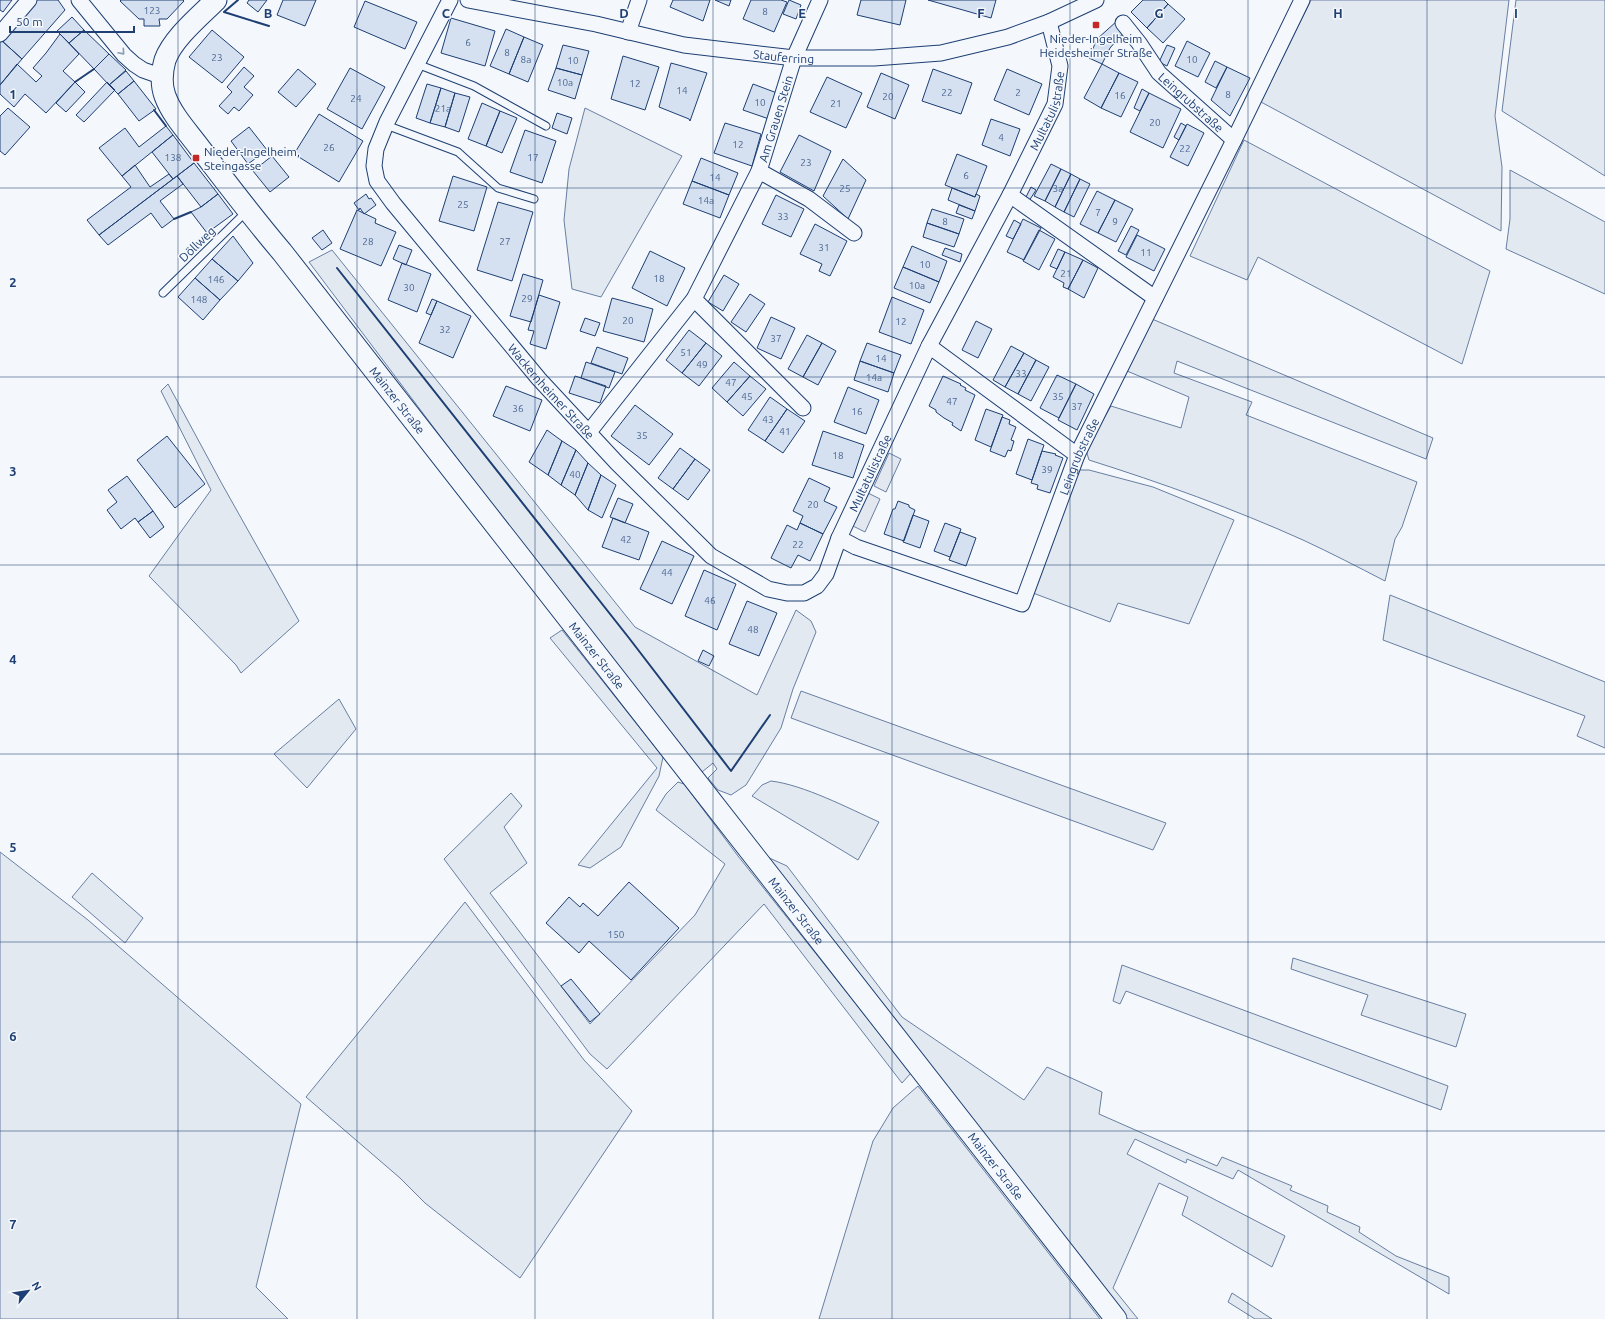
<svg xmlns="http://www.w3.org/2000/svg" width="1605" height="1319" font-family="Ubuntu,sans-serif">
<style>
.green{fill:#e3e9f0;stroke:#687fa3}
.parking{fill:#e3e8f0;stroke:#687fa3}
.building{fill:#d5e0f0;stroke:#1d3f73}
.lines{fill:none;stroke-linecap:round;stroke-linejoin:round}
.lane-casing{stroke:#1d3f73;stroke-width:9}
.street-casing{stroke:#1d3f73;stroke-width:17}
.secondary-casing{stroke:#1d3f73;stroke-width:23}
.lane{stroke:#f4f7fb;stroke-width:7}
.street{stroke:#f4f7fb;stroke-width:15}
.secondary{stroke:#f4f7fb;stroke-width:21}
.wall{stroke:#1d3f73;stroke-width:2}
.oneway{stroke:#889bb7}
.grid{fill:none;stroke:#1d3f73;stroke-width:1;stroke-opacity:0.55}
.poi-dot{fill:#c62828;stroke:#f4f7fb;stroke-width:1.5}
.labels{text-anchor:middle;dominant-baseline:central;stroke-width:3;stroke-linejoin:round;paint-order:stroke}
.number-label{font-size:10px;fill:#4b6792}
.poi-label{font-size:12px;fill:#1d3f73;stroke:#f4f7fb}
.street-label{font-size:12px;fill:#1d3f73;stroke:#f4f7fb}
.grid-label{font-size:13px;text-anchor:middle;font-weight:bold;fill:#1d3f73;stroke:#f4f7fb;stroke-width:3;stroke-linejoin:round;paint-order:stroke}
</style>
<rect width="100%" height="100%" fill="#f4f7fb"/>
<path class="green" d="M1311 0H1509L1495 116 1502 167 1501 231 1261 102Z
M1516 0H1605V176L1502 111Z
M585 108 682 156 601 297 572 289 564 220 569 169Z
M1244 140 1490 271 1462 364 1258 257 1247 280 1190 256Z
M1510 170 1605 222V294L1506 249 1510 219Z
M332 250 635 627 757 695 796 610 811 621 816 632 793 689 781 728 746 785 731 795 718 790 708 778 717 769 713 763 702 772 575 615 309 262Z
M1152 319 1433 438 1426 459 1177 361 1174 373 1252 402 1246 415 1417 482 1402 527 1395 539 1385 581C1358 567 1331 553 1303 540 1234 509 1162 483 1089 460L1086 450 1111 406 1181 428 1189 397 1127 371Z
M168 384 222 484 299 621 241 673 236 665 149 576 211 490 161 391Z
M1079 470H1089L1153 487 1234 520 1189 624 1118 603 1110 622 1033 593Z
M1390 595 1605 682V748L1577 736 1585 716 1383 640Z
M562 630 663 757 659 776 621 847 590 868 578 865 657 768 550 638Z
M801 691 1166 823 1153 850 791 718Z
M339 699 356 729 307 788 274 754Z
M771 781C804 785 848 808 879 822L858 860 752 796 762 785Z
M678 782 684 784 738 856 911 1073 902 1083 764 904 607 1069 590 1054 444 859 511 793 522 806 504 827 527 863 490 893 590 1024 695 915 725 864 656 810 666 794Z
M0 852 88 920 301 1104 256 1287 288 1319H0Z
M765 856 787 866 902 1017 1024 1100 1047 1067 1102 1092 1099 1114 1217 1166 1222 1157 1292 1186 1290 1190 1328 1206 1327 1212 1360 1227 1359 1232 1396 1256 1449 1277V1294L1238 1170 1233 1179 1187 1159 1186 1163 1135 1139 1127 1154 1285 1236 1272 1267 1182 1215 1188 1197 1159 1183 1113 1288 1138 1319H1127Z
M92 873 143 918 125 943 72 897Z
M465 902 584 1060 632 1111 520 1278 425 1203 400 1178 306 1097Z
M1293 958 1466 1014 1456 1047 1361 1015 1368 995 1291 969Z
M1122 965 1448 1086 1441 1110 1126 991 1120 1004 1113 1001Z
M918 1086 1100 1319H819L873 1141 893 1108Z
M1232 1293 1272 1319H1255L1228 1302Z"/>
<path class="parking" d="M889 453 901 459 886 492 874 486Z
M868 493 880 499 865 532 853 526Z"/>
<path class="building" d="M0 0H12L3 12 0 10Z
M34 0H58L65 10 22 59 1 40Z
M121 0H183L184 1 167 19H159L160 26H144V19H139L120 1Z
M249 0H267L258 12 247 3Z
M283 0H316L305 26 277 15Z
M673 0H710L703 21 670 7Z
M715 0H731L729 6Z
M751 0H781L787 2 774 32 743 19Z
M789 0 801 5 796 19 783 14Z
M861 0H906L900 25 857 15Z
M928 0H996L991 18Z
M1143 0H1164L1168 4 1147 28 1131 12Z
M365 1 417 22 405 49 354 27Z
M1168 4 1185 19 1163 43 1147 28Z
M72 17 84 30 69 43 57 31Z
M451 18 495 31 485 66 441 53Z
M1117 21 1126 30 1110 48 1102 64 1089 58 1097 39Z
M506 29 524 37 509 74 490 66Z
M84 30 109 54 94 69 69 43Z
M212 30 244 57 222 83 189 57Z
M60 34 79 54 63 71 75 82 46 113 25 94 14 107 0 94V85L17 64 36 82 42 76 33 68 46 53Z
M524 37 543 45 528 82 509 74Z
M1 40 22 59 0 85V41Z
M1187 41 1210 53 1198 77 1175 66Z
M563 45 589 51 582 75 556 68Z
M1167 45 1175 48 1167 66 1159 62Z
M109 54 126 70 109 85 94 69Z
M623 56 659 67 645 110 611 99Z
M1215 61 1227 67 1216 88 1205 82Z
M671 63 707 73 690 121 689 119 659 107Z
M1102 64 1119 73 1101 108 1084 98Z
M244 67 254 76 244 87 253 95 239 111 234 107 228 114 219 106 232 92 227 87Z
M1227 67 1250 78 1230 116 1211 100Z
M350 68 385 87 362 129 327 109Z
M556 68 582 75 575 99 548 90Z
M298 69 316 84 296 107 278 92Z
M933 69 972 83 961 114 922 101Z
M1007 69 1042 84 1029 115 994 100Z
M126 71 134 81 118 94 109 85Z
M881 73 909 85 895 119 867 107Z
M1119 73 1138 82 1121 117 1101 108Z
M827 77 862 93 846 128 810 112Z
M134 81 156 109 139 121 118 94Z
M75 82 85 92 66 112 56 103Z
M107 82 115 90 84 122 76 115Z
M427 84 441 88 430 123 416 118Z
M753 84 777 93 769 119 743 110Z
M441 88 455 93 445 127 430 123Z
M1142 89 1149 93 1140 111 1134 108Z
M455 93 470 97 459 132 445 127Z
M1149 93 1181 109 1163 148 1130 132Z
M482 103 500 111 486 146 468 139Z
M8 108 30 127 5 155 0 151V116Z
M500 111 517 118 502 153 486 146Z
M557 113 572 118 567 134 552 128Z
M319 114 363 141 339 182 294 154Z
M991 119 1020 129 1010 156 982 145Z
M725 123 761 134 752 166 714 153Z
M1181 123 1186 126 1179 140 1174 137Z
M1187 124 1204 133 1188 166 1170 157Z
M166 126 173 135 122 176 99 148 125 128 139 147Z
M249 127 267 150 248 164 231 141Z
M525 130 556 141 542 183 510 172Z
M173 135 194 163 173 179 152 152Z
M799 135 831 151 814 191 780 172Z
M957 154 987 166 975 197 945 185Z
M272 156 289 177 270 192 253 171Z
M701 158 738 173 729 195 692 181Z
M843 159 866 180 848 219 823 196Z
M194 163 218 194 201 207 177 176Z
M1051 164 1061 169 1045 201 1034 196Z
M135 165 150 187 169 174 173 179 99 235 87 220 131 187 122 176Z
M1061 169 1071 174 1055 207 1045 201Z
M1071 174 1080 179 1064 212 1055 207Z
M177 176 183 184 160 201 174 219 162 228 151 213 108 245 99 235Z
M453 176 487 187 474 231 439 221Z
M1080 179 1090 184 1074 217 1064 212Z
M692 181 729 195 720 218 683 204Z
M1031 187 1036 190 1029 201 1025 199Z
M952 188 975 197 976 194 980 196 975 211 948 200Z
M1097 191 1115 200 1098 233 1080 224Z
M218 194 233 214 207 233 191 212 201 207Z
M366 194 369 199 371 198 376 205 364 214 360 208 359 210 354 203Z
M776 195 804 209 791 237 762 224Z
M1115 200 1133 209 1116 242 1098 233Z
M498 202 533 212 512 281 477 270Z
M959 205 975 211 972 219 956 213Z
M932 209 964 219 959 234 927 223Z
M357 210 376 219 375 223 396 232 381 266 340 249Z
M1023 219 1041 228 1024 260 1007 252Z
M1014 220 1021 224 1013 239 1006 236Z
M927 223 959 234 954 247 923 237Z
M815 224 847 241 830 276 819 271 822 264 800 254Z
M1131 226 1139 230 1126 255 1118 251Z
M323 230 332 243 322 250 312 238Z
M1039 230 1055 239 1039 270 1023 261Z
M1137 235 1165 249 1154 271 1126 257Z
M233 236 253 263 238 281 212 259Z
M399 245 412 250 406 265 393 259Z
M912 246 947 261 939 282 903 267Z
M945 248 962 254 960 262 942 255Z
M1058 249 1065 252 1057 269 1050 266Z
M650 251 685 268 667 306 632 288Z
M1065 252 1083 260 1068 289 1063 287 1064 283 1053 277Z
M212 259 238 281 220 300 195 278Z
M1083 260 1098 268 1084 298 1068 289Z
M402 263 431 274 417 312 388 300Z
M903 267 939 282 930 303 894 288Z
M523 274 543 280 531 322 510 316Z
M724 275 739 284 723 311 708 302Z
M195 278 220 300 203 320 178 297Z
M750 294 765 304 746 332 731 322Z
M539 295 560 302 546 349 530 344 534 331 528 330Z
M892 297 924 310 911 344 879 332Z
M612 298 653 309 644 342 603 331Z
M432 299 437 301 431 315 426 313Z
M437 301 471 316 453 358 419 343Z
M771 317 795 328 781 359 757 348Z
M585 318 600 323 595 336 580 331Z
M976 321 992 329 978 358 962 350Z
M689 330 706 343 682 373 666 360Z
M807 335 822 343 803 377 788 369Z
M706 343 722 356 699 386 682 373Z
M822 343 836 351 818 385 803 377Z
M867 343 901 355 894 373 860 361Z
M1011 346 1024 353 1005 387 993 380Z
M597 347 628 358 622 374 591 363Z
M1024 353 1036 360 1018 394 1005 387Z
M1036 360 1049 367 1031 401 1018 394Z
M860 361 894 373 888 392 854 380Z
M586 362 615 372 609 388 581 378Z
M734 362 750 376 727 402 712 388Z
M1057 375 1076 384 1059 418 1040 408Z
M575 376 606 386 600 403 569 393Z
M750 376 766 389 743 416 727 402Z
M943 376 961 384 960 385 966 388 965 390 975 395 961 431 952 425 953 423 944 418 936 412V410L929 406Z
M1076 384 1094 394 1077 430 1058 420Z
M506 386 542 400 530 431 493 416Z
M848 387 879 400 866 434 834 422Z
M770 397 787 409 765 441 748 430Z
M635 405 673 434 649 465 611 436Z
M787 409 805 421 783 453 765 441Z
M986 409 1003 415 991 447 975 440Z
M1002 417 1010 420 1009 424 1016 427 1011 440 1014 441 1011 451 1008 450 1005 457 990 451Z
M547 430 562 441 548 475 529 462Z
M823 431 864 445 853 478 812 465Z
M167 436 205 484 175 508 137 460Z
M1028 439 1044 445 1032 480 1016 474Z
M562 441 576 450 561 485 548 475Z
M680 448 695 459 673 489 658 478Z
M576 450 588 463 575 495 561 485Z
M1042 451 1056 454 1055 455 1063 458 1050 493 1037 489 1038 485 1031 483Z
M695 459 710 470 688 500 673 489Z
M588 463 601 475 588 510 575 495Z
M601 475 616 485 602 518 588 510Z
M127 476 153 511 138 522 135 518 121 529 107 510 117 502 108 490Z
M809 478 830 488 824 501 837 507 823 534 800 523 803 516 793 511Z
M618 498 633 504 625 523 610 517Z
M898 501 909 505V507L915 510 904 541 884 534 893 509H895Z
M153 511 164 527 150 538 138 522Z
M913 515 929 521 920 548 903 542Z
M613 518 649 532 639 560 602 547Z
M800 523 823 534 810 561 798 555 791 568 771 558 787 525 797 530Z
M945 523 961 529 950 557 934 551Z
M960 532 976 538 966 566 949 560Z
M662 541 694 556 672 604 640 589Z
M704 570 736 584 717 630 685 616Z
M747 601 777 613 759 656 729 644Z
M703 650 714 656 709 666 698 661Z
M629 882 679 928 631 980 589 941 579 953 546 923 569 897 580 907 583 903 598 916Z
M571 979 600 1014 590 1022 561 986Z"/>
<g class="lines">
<g class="lane-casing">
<path id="lane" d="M417 64 474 86 546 126
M386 125 458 152 498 188 534 199
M163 293 246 212"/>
</g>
<g class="street-casing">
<g id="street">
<path d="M79 0 124 55 134 64 143 70 163 77"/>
<path id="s1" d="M450 0 387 122 376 149 374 166 377 181 393 203 539 379 617 463 711 556 768 589 787 593H804L817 586 826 574 839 538 929 346 1010 195 1055 104 1060 66 1049 22"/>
<path id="s2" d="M468 0 596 24 684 45 794 58H874L941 53 1008 37 1049 22 1096 0"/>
<path id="s3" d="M1123 23 1139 43 1159 73 1234 140"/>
<path d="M628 32 639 0"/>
<path d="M0 34 29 0"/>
<path d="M759 171 809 199 854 233"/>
<path d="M1010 195 1155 298"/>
<path d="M694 299 803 408"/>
<path d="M929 346 1077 455"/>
<path id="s4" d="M589 432 694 299 759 171 794 58 820 0"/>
<path id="s5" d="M839 538 856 547 1022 604 1077 455 1234 140 1302 0"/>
</g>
</g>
<g class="secondary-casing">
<g id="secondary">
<path id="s6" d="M216 0C200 16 173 38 165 60 162 71 161 85 165 96 172 115 187 131 199 147 226 182 253 218 282 252L1116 1319"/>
</g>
</g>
<use href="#lane" class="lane"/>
<use href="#street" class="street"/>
<use href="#secondary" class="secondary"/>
<path class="wall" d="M238 0 224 12 269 26
M75 82 94 69
M154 110 166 126
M174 219 191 212
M337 268 629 638 731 771 770 715"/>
</g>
<defs><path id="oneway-chevron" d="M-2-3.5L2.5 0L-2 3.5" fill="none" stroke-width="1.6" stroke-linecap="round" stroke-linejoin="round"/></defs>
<use class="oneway" href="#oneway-chevron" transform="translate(122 52) rotate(49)"/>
<path class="grid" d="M178 0V1319M357 0V1319M535 0V1319M713 0V1319M892 0V1319M1070 0V1319M1248 0V1319M1427 0V1319M0 188H1605M0 377H1605M0 565H1605M0 754H1605M0 942H1605M0 1131H1605"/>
<g class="poi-dot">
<rect x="1092" y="21" width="8" height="8" rx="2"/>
<rect x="192" y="154" width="8" height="8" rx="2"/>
</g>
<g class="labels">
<g class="number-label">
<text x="152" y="10">123</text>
<text x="765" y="11">8</text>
<text x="468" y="42">6</text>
<text x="507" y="52">8</text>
<text x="217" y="57">23</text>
<text x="526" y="59">8a</text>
<text x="1192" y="59">10</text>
<text x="573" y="60">10</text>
<text x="565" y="82">10a</text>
<text x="635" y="83">12</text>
<text x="682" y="90">14</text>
<text x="947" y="92">22</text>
<text x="1018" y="92">2</text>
<text x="1228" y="94">8</text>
<text x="1120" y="95">16</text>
<text x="888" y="96">20</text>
<text x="356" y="98">24</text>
<text x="760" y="102">10</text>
<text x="836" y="103">21</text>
<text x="443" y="108">21a</text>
<text x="1155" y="122">20</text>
<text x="1001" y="137">4</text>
<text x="738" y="144">12</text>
<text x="329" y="147">26</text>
<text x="1185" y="148">22</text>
<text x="173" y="157">138</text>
<text x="533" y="157">17</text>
<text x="806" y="162">23</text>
<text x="966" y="175">6</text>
<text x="715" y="177">14</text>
<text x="845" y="188">25</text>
<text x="1058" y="188">3a</text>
<text x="706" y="200">14a</text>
<text x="463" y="204">25</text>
<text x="1098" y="212">7</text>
<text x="783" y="216">33</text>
<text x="945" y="221">8</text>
<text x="1115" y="221">9</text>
<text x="368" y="241">28</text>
<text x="505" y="241">27</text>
<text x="824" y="247">31</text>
<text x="1146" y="252">11</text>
<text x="925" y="264">10</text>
<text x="1066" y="273">21</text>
<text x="659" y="278">18</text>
<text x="216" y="279">146</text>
<text x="917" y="285">10a</text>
<text x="409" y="287">30</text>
<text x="527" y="298">29</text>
<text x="199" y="299">148</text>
<text x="628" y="320">20</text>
<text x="901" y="321">12</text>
<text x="445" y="329">32</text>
<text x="776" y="338">37</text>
<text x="686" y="352">51</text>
<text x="881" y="358">14</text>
<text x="702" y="364">49</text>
<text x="1021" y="373">33</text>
<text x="874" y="377">14a</text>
<text x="731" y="382">47</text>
<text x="747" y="396">45</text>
<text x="1058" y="396">35</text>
<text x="952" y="401">47</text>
<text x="1077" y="406">37</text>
<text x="518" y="408">36</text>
<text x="857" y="411">16</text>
<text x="768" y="419">43</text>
<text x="785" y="431">41</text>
<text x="642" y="435">35</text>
<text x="838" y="455">18</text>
<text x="1047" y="469">39</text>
<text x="575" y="474">40</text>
<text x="813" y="504">20</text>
<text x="626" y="539">42</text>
<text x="798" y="544">22</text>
<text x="667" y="572">44</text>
<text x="710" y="600">46</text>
<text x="753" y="629">48</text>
<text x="616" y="934">150</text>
</g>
<g class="poi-label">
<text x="1096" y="38">Nieder-Ingelheim<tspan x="1096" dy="14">Heidesheimer Straße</tspan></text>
<text x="204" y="151" text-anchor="start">Nieder-Ingelheim,<tspan x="204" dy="14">Steingasse</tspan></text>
</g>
<g class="street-label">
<text stroke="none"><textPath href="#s2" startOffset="321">Stauferring</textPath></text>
<text stroke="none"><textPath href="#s3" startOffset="105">Leingrubstraße</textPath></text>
<text stroke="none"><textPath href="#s1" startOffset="1348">Multatulistraße</textPath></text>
<text stroke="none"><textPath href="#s4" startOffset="368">Am Grauen Stein</textPath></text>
<text transform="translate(197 244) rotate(-44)">Döllweg</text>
<text stroke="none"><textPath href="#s1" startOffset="472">Wackernheimer Straße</textPath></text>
<text stroke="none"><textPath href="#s6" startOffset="499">Mainzer Straße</textPath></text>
<text stroke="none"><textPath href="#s5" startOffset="353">Leingrubstraße</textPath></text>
<text stroke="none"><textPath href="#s1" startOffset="944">Multatulistraße</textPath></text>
<text stroke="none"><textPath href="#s6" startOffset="823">Mainzer Straße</textPath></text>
<text stroke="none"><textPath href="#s6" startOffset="1147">Mainzer Straße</textPath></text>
<text stroke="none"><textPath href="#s6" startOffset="1471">Mainzer Straße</textPath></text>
</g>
</g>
<g class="grid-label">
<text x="268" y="18">B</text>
<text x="446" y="18">C</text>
<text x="624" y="18">D</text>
<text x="802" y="18">E</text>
<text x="981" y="18">F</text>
<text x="1159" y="18">G</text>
<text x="1338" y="18">H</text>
<text x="1516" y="18">I</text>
<text x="13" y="99">1</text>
<text x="13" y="287">2</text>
<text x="13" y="476">3</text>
<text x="13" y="664">4</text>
<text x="13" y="852">5</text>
<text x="13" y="1041">6</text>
<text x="13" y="1229">7</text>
</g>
<g transform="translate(28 1291) rotate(60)" stroke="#f4f7fb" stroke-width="3" paint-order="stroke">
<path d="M0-3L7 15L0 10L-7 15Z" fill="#1d3f73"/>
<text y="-6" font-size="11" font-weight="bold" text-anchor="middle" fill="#1d3f73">N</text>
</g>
<path d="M10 26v6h124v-6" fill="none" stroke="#1d3f73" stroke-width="2"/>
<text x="16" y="26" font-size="12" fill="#1d3f73" stroke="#f4f7fb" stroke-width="3" paint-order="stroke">50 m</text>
</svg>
